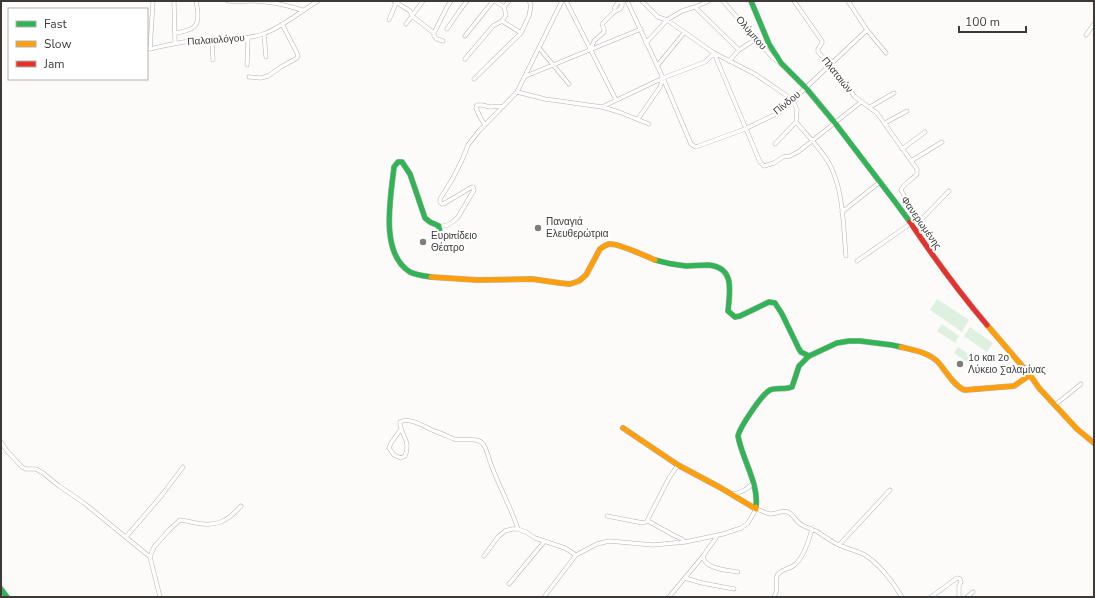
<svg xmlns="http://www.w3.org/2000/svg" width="1095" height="598" font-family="'Nunito Sans',sans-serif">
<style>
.green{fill:#def1e0}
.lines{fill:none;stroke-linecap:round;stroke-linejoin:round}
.street-casing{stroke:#b4b2b1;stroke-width:4.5}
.fast-casing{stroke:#b4b2b1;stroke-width:6}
.slow-casing{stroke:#b4b2b1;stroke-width:6}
.jam-casing{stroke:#b4b2b1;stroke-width:6}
.street{stroke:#fffefe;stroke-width:3.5}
.fast{stroke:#30b455;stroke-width:5}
.slow{stroke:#ff9f0a;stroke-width:5}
.jam{stroke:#e5322d;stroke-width:5}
.poi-dot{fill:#807d7b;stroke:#fff;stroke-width:1.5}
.labels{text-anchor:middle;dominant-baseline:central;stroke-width:4;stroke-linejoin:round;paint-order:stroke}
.street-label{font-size:10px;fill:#3c3937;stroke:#fff}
.poi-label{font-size:10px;fill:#3c3937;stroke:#fff;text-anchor:start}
</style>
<rect width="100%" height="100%" fill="#fdfbf9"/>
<path class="green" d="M937 299 969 320 962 332 930 310Z
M942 324 959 336 955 343 937 331Z
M970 327 993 343 987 352 964 336Z
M958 347 976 359 972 365 954 353Z"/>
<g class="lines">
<g class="street-casing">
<path id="street" d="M174 1 175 43
M228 1C237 2 245 1 253 1 270 1 286 5 302 10
M394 1 410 11 412 16 434 33V36L437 39 443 41
M495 1 504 7 506 15 502 21
M566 1 616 100
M627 1 663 78 691 144 696 147 745 129 780 112 867 30
M642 1 658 17 667 20 714 53 755 74 793 100 797 110 796 122 775 144
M723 1 772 57 780 63
M794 1 822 41V43L818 49V52L829 64 855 97 877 113 917 169V174C912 180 904 183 901 190L917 219C917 223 914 227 915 229
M848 1 867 30 886 53
M504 7 509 1
M695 7 739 50 756 39
M614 12 620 9 622 6V1
M389 20 396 3
M406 24 423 1
M447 29 460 10 467 1
M175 33C198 30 201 24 196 1
M434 33 447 7 451 1
M264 34 266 57
M1086 35 1094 24
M465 36 493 1
M212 39 213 60
M646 43 667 20 682 11 695 7 709 1
M147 48 150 49C171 44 190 40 211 39 228 38 246 40 263 34 281 28 301 11 318 1
M539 48 569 84
M150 49 153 1
M591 49 594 41 604 32V29L602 24 614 12C614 7 617 3 621 1
M465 59 493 26 502 21 521 33
M729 61 739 50
M247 65 248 38
M657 66 684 33
M526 76 641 29
M249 77 261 78 268 76 281 67 297 58 298 56 297 53 282 24
M474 79 521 33 529 16 531 5 529 1
M517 92 545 99 602 107 663 78 705 62 714 53 760 162 764 166 774 163 783 157 790 156 798 152 861 102
M602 107 619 112 649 124
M870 107 894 93
M638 119 660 87 663 79
M796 122C807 135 820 148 829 163 844 191 843 225 846 256
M885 123 907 111
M485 125 480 117 476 108 477 105H482L490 107 503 106
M902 149 925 132
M911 161 942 142
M842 212 880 182
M917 224 949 191
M439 226C447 227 452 223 458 217L474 190 473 187H472L445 203 442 204 440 202V199L453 178 463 158 468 145 479 131 517 92 562 1
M857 261 910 224
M1055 405 1081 384
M401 429 391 443 389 448 394 455 401 458 405 456C411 441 402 437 400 424V422C410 416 428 429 437 432 443 434 449 437 454 439 463 442 478 436 483 444 487 449 489 460 492 467 500 488 511 508 518 529
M1 442 7 451 22 467 26 469H36L43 473 59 486 84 503 150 557 160 597
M732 494C741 493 747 490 753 483
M607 516 643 523 648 521 675 536 682 539 685 542
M647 521 669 478 678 465
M126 537 162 495 183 467
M839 545 890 490
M484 556 498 537 505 531 512 529H518L526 532 535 538 565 548 576 555
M703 556C704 569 727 570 738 572
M150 557 154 547 170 529 180 520C185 520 190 522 196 523 216 527 227 522 241 506
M685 578 702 583 734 589
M509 584 544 542
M544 597 576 555 597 544 609 541 653 545 685 542 723 534 741 528 748 523 756 509C761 510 765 513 770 514 776 514 782 510 788 512 794 515 796 522 802 525 806 527 811 529 816 531 823 535 829 540 837 544 845 548 854 550 863 554 878 562 893 582 902 597
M669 597 703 556 718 535
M774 597C780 587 774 582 777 576 780 570 788 569 793 566 803 560 809 540 812 529
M931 597 957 578 960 579 961 582 959 586V597
M967 597 973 592"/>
</g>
<g class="fast-casing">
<path id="fast" d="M751 1 769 44 781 63 806 88 835 123 896 203 910 222
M655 260C665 263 675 265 686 266 693 266 700 265 708 265 735 267 730 291 728 311L735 317 740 316 769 302 775 303 782 314 799 349 801 352 809 356
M431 277C424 276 416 275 410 272 379 253 391 196 394 167L398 162H402L410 174 425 218 430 222 439 226 440 235
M756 507C759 483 742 459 738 436 740 427 762 394 770 390 777 387 785 390 792 387L799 366 809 356 837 343 849 341H860L892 345 901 347
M1 589 7 597"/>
</g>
<g class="slow-casing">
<path id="slow" d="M431 277 477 280 532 279 560 283 570 284 579 281 586 275 600 249C603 247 605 245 609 244 619 243 645 256 655 260
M987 325 1030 375 1039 388 1077 429 1094 443
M901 347C913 350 927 352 937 361 945 369 954 387 965 390L1014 386 1030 375
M623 428 678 465 721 488 756 509V507"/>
</g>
<g class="jam-casing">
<path id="jam" d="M910 222C934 258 959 292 987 325"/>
</g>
<use href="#street" class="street"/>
<use href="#fast" class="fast"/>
<use href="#slow" class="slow"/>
<use href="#jam" class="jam"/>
</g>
<g class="poi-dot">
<circle cx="538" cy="228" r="4"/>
<circle cx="423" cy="242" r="4"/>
<circle cx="960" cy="364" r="4"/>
</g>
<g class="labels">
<g class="street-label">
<text transform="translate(751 33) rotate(49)">Ολύμπου</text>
<text transform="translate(216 40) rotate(-4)">Παλαιολόγου</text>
<text transform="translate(837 75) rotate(51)">Πλαταιών</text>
<text transform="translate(787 103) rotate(-39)">Πίνδου</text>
<text transform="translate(921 223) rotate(55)">Φανερωμένης</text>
</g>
<g class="poi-label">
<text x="546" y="222">Παναγιά<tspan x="546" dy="12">Ελευθερώτρια</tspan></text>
<text x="431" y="236">Ευριπίδειο<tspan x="431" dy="12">Θέατρο</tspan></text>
<text x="968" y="358">1ο και 2ο<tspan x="968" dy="12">Λύκειο Σαλαμίνας</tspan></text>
</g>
</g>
<rect width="1095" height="598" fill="none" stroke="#3c3937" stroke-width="4"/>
<rect x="8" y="8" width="140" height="72" fill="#ffffff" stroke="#b1b0af"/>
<rect x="16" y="21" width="20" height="6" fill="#30b455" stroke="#b1b0af"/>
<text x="44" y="28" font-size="12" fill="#3c3937">Fast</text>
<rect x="16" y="41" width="20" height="6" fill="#ff9f0a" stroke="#b1b0af"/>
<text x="44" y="48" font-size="12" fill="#3c3937">Slow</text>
<rect x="16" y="61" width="20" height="6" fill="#e5322d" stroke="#b1b0af"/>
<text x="44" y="68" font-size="12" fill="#3c3937">Jam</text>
<path d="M959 26v6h67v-6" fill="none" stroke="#3c3937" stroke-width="2"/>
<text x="965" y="26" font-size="12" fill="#3c3937" stroke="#ffffff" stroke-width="3" paint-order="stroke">100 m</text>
</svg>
